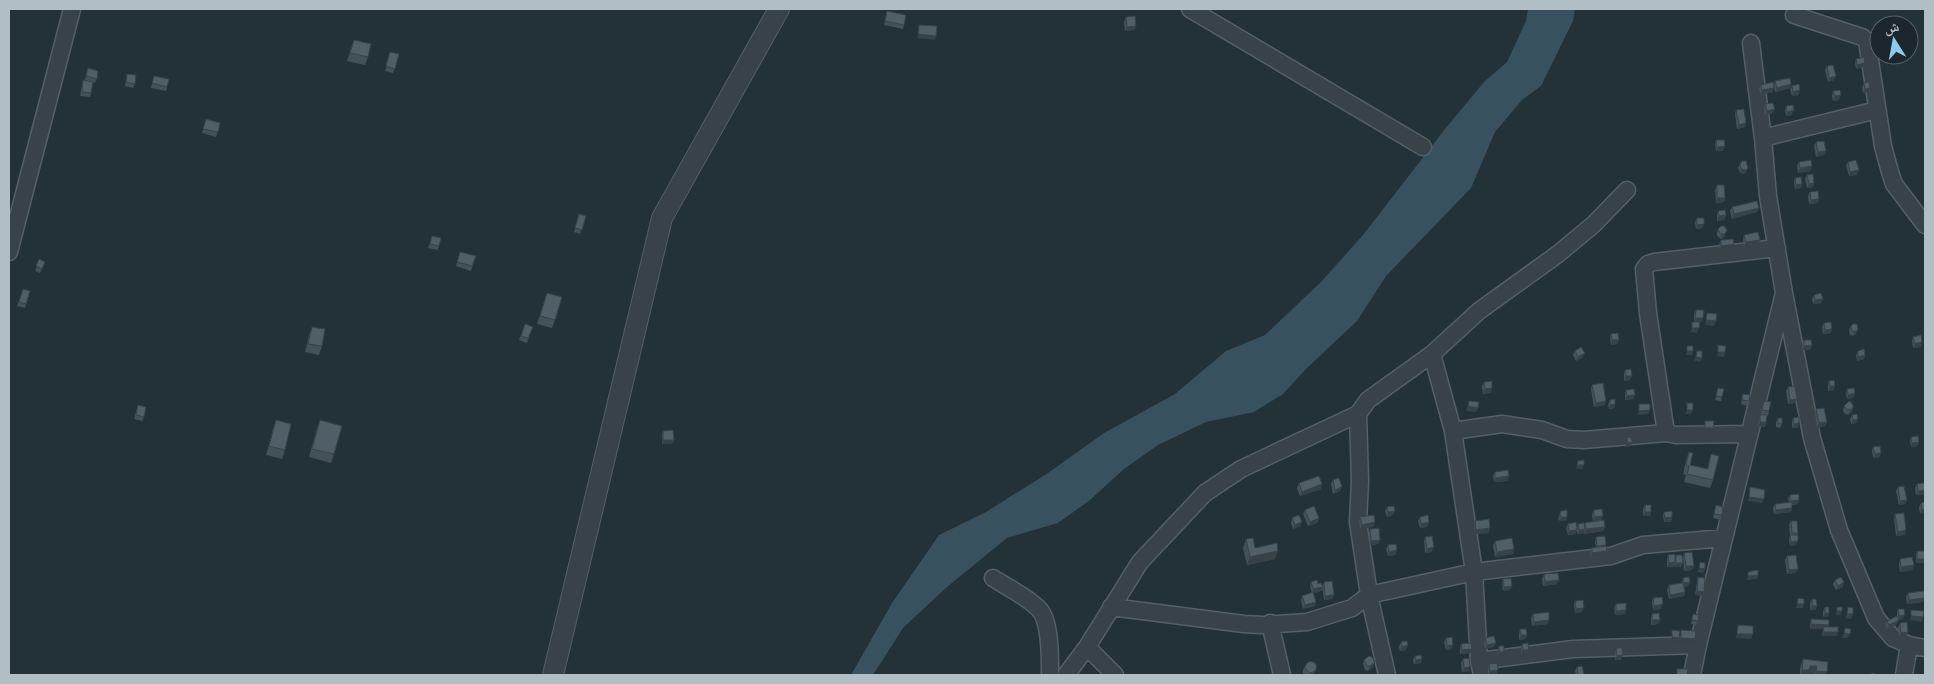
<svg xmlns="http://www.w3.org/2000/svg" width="1934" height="684" font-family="Arial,'Noto Naskh Arabic',sans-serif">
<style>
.water{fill:#38515e}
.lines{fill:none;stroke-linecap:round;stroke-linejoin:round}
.minor-casing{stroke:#556066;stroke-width:19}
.tertiary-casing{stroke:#556066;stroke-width:22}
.minor{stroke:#374249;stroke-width:16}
.tertiary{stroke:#374249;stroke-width:20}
.wall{fill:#445159}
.shaded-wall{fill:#374248}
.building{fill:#4f5e67;stroke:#374248}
</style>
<rect width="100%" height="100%" fill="#233138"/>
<path class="water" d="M1528 9H1575L1573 21 1541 86 1522 100 1495 132 1471 188 1386 276 1357 321 1306 369 1283 394 1254 412 1206 422 1158 445 1124 469 1090 500 1058 523 1007 538 947 587 903 628 873 675H851L892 603 939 535 986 512 1048 473 1104 433 1175 394 1226 351 1265 335 1321 282 1363 235 1445 129 1484 82 1507 62 1526 21Z"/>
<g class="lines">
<g class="minor-casing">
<path id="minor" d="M1190 9 1423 147
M1794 15 1862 37 1867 41 1883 146 1890 172 1894 184 1925 225
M1751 43 1763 138 1768 196 1784 293 1812 438 1839 530 1876 618 1893 638 1909 645 1925 648
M1763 138 1877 110
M9 252 72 9
M1432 354 1453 431 1474 572 1479 661 1482 675
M1358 414 1360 481 1358 522 1369 595 1387 675
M1453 431 1502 424 1542 430 1567 439 1584 440 1666 433 1676 435 1749 434
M1666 433 1648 313 1644 269 1648 264 1654 262 1777 248
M993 578C1007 587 1027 597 1038 608 1051 620 1050 658 1050 675
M1111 607 1244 624 1262 625 1307 622 1352 608 1369 595 1474 572 1611 556 1643 545 1724 538
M1270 623 1282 675
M1087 647 1115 675
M1479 661 1573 649 1698 645
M1066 675 1087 647 1140 562 1205 493 1241 469 1358 414 1368 400 1432 354 1479 311 1558 254 1594 224 1627 190
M1692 675 1698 645 1783 297
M1904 675 1909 645"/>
</g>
<g class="tertiary-casing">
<path id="tertiary" d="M553 675 662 218 779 9"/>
</g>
<use href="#minor" class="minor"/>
<use href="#tertiary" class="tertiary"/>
</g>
<path class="wall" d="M887 11 904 25 903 29 884 25Z
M1126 17 1135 30 1125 31 1124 22Z
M354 40 368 57 365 65 347 61Z
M399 54 393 73 385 71 389 56Z
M1856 59 1865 63 1863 67 1856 69 1855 63Z
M1827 66 1834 80 1828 82 1825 70Z
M88 68 97 79 95 83 93 82 91 93 90 97 80 96 82 84 83 80H85Z
M127 74 135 84 133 88 125 86Z
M154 76 167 87 166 91 151 88Z
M1775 81 1791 84 1790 88 1775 92 1774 85Z
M1864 83 1870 88 1869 92 1863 93 1862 88Z
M1761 85 1773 92 1761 95 1759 89Z
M1792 86 1799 95 1792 96 1790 90Z
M1833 91 1839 100 1833 101 1832 96Z
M1765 104 1773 113 1765 115 1764 109Z
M1786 106 1792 115 1786 116 1785 110Z
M1736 110 1745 127 1737 129 1735 114Z
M206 119 220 123 216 137 202 133Z
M1716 140 1723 151H1716L1715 144Z
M1816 142 1824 155 1816 157 1814 146Z
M1799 162 1810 171 1798 173 1797 166Z
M1848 162 1857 175 1849 176 1846 166Z
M1740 164 1746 172 1744 174 1740 173 1738 168Z
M1807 175 1814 183 1813 187 1807 188 1805 179Z
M1795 178 1801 188 1795 189 1794 182Z
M1717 185 1725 198 1724 202 1716 203 1715 190Z
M1810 192 1819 199 1818 203 1809 204 1808 196Z
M1732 207 1757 212 1732 219 1730 211Z
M1718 211 1726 215 1724 220 1717 221V215Z
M579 214 586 216 580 234 574 232Z
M1697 218 1703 228 1696 229 1695 222Z
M1718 229 1727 230 1723 238 1721 239 1717 236V233Z
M1744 235 1760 240 1758 244 1744 247 1743 239Z
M432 236 439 246 438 250 428 248Z
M1721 240 1732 248 1720 250 1719 245Z
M460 252 476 256 471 271 456 266Z
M39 259 45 262 40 273 35 271Z
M23 289 30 291 25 308 17 306Z
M547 293 555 320 552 328 537 324Z
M1814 295 1821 303 1813 304 1812 299Z
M1696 310 1702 322H1694V314Z
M1824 323 1831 333 1823 334 1822 327Z
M525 324 533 327 527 343 519 340Z
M1851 326 1856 334 1853 336 1850 335 1849 330Z
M312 327 322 346 319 355 305 352 309 335Z
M1611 334 1617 344 1611 345 1610 338Z
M1913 337 1921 347 1913 348 1912 341Z
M1804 340 1812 345 1810 350H1802V345Z
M1575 351 1583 357 1576 361 1573 355Z
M1858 351 1865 355 1864 359 1857 361 1856 355Z
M1625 370 1630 380 1624 381V374Z
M1829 381 1834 390 1828 391V385Z
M1484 382 1491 393 1483 394 1482 386Z
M1592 385 1605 405 1594 407 1591 389Z
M1788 387 1797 399 1795 403 1788 404 1786 391Z
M1718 388 1722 397 1721 401 1715 400Z
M1847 389 1855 393 1853 398 1847 399 1846 394Z
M1626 390 1633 399 1625 400V395Z
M1743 394 1749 401 1747 406 1741 404Z
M1610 400 1615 404 1614 408 1609 409 1608 404Z
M1764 401 1769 411 1768 416 1767 415 1765 427 1758 426 1759 419 1760 415H1766L1761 414Z
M138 405 144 417 142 421 134 419Z
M1844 406 1852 412 1848 415 1844 413 1843 410Z
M1816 409 1825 426 1817 428 1815 413Z
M1852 415 1858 419 1856 423 1851 424 1850 419Z
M1778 418 1782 424 1780 428 1776 427V422Z
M1793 418 1798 427 1792 428V422Z
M276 420 285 450 282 459 266 455 273 429Z
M320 420 334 454 331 463 309 457 317 428Z
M663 431 674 440 672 444H662V435Z
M1911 437 1919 442 1917 446 1911 447 1910 441Z
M1873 447 1880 457 1873 458 1872 451Z
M1689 452 1690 465 1707 469 1711 454 1713 480 1710 488 1684 482 1686 475 1683 474 1686 460Z
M1495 472 1508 481 1494 482 1493 476Z
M1333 480 1340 491 1333 494 1331 484Z
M1299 483 1321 489 1300 496 1297 488Z
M1925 483V494L1916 495 1915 488 1917 484Z
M1898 487 1907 500 1905 504 1899 505 1896 491Z
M1790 495 1798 504 1792 505 1791 512 1774 514 1773 508 1775 504 1789 502 1788 499Z
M1925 502 1920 514 1919 507 1921 503Z
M1645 505 1651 512 1650 516H1643V509Z
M1716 505 1722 515 1720 520 1713 518Z
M1387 507 1395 511 1393 515 1387 517 1385 511Z
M1305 510 1319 518 1317 523 1308 526 1303 514Z
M1594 510 1601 520 1605 527 1603 531 1584 534V532L1583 534H1577V531L1575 534 1568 535 1566 528 1568 524 1577 527 1578 524 1584 525 1585 523 1593 521 1592 514Z
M1561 511 1567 517 1566 521H1560L1558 519Z
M1664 512 1672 517 1671 522H1664L1663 516Z
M1895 514 1905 535 1896 536 1894 519Z
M1360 517 1374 527 1360 529 1359 522Z
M1420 517 1429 522 1427 527 1420 528 1418 521Z
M1292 518 1300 526 1293 529 1291 523Z
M1475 521 1489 533 1475 534 1474 525Z
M1791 521 1798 533 1796 545 1790 546 1789 539 1790 536 1789 525Z
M1370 529 1380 540 1378 544 1370 545 1369 534Z
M1425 537 1432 552 1425 553 1424 541Z
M1596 537 1606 546 1607 551 1605 555 1591 557 1590 552 1592 548H1596L1595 542Z
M1246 539 1255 548 1275 559 1247 565 1243 548Z
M1495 541 1514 549 1513 554 1495 557 1493 546Z
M1388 545 1397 550 1395 555 1388 556 1386 549Z
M1917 551H1925V563H1916V555Z
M1684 553 1692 570 1684 571 1683 557Z
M1668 555 1675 557 1676 555 1681 567H1675L1674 564V567H1667V559Z
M1787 556 1796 573 1787 574 1785 560Z
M1900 559 1914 565 1912 570 1900 572 1899 564Z
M1544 574 1559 580 1557 584 1543 586 1542 579Z
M1698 577 1704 592 1702 596 1695 595 1697 582Z
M1683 578 1690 582 1688 586 1684 587 1685 592 1684 596 1669 599 1667 590 1669 585 1682 583Z
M1503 579 1510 590 1503 591 1502 583Z
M1835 580 1843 587 1836 590 1833 584Z
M1311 582 1322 586 1324 582 1334 595 1332 599 1324 600 1322 588 1321 591 1313 593 1316 602 1315 606 1303 609 1301 600 1302 596 1312 593 1310 586Z
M1908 593 1925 598 1923 602 1907 604 1906 597Z
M1653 598 1661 609 1653 610 1652 602Z
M1812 599 1817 606 1815 610H1810V603Z
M1575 601 1582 612 1575 613 1574 605Z
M1616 604 1626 610 1625 614 1615 615 1614 608Z
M1825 607 1828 617H1823V611Z
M1898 609 1903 619 1898 620 1897 624 1887 629 1885 625 1887 621 1897 617V613Z
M1533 614 1548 624 1532 626 1531 618Z
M1652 614 1660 620 1658 624 1651 625V618Z
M1693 614 1698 621 1696 625 1691 624Z
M1811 619 1829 627 1837 636H1822L1823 629H1810V624Z
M1900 623 1906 636 1899 637 1898 627Z
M1520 629 1527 635 1525 639 1519 640V634Z
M1446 638 1452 649 1446 650 1444 642Z
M1485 638 1494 647 1485 649 1484 643Z
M1401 642 1406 650 1400 651 1399 647Z
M1461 644 1470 653 1460 654V648Z
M1522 644 1527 654H1521V648Z
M1499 646 1504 652 1503 656H1497V651Z
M1616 648 1621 660H1615V653Z
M1415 656 1421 663 1414 664 1413 660Z
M1463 659 1469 671 1462 672 1461 663Z
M1803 659 1828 662 1826 675H1814L1808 674 1807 675H1800V668Z
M1364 660 1373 667 1368 671 1365 670 1363 664Z
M1489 664 1498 670 1496 674 1488 675V668Z
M1305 666 1315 672 1312 675H1306L1303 673V670Z
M1577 667 1583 675H1576L1575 671Z"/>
<path class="shaded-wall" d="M1136 26 1135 30 1125 31 1127 27Z
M918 34 936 36 935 40 917 38Z
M1865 63 1863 67 1856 69 1857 65Z
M1836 76 1834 80 1828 82 1829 78Z
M1791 84 1790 88 1775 92 1777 88Z
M1774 88 1773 92 1761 95 1762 90Z
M1870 88 1869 92 1863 93 1865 89Z
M1800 90 1799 95 1792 96 1793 92Z
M1841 95 1839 100 1833 101 1835 96Z
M1775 109 1773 113 1765 115 1767 111Z
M1794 110 1792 115 1786 116 1787 112Z
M1746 123 1745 127 1737 129 1739 125Z
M1725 146 1723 151H1716L1717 147Z
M1826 151 1824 155 1816 157 1818 152Z
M1812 166 1810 171 1798 173 1800 168Z
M1748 168 1746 172 1744 174 1740 173 1741 169Z
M1859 170 1857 175 1849 176 1850 172Z
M1814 183 1813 187 1807 188 1809 184Z
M1802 184 1801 188 1795 189 1796 185Z
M1717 198H1725L1724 202 1716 203Z
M1819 199 1818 203 1809 204 1811 200Z
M1759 208 1757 212 1732 219 1734 214Z
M1726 215 1724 220 1717 221 1719 216Z
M1704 224 1703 228 1696 229 1697 225Z
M1727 230 1723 238 1721 239 1722 234Z
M1760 240 1758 244 1744 247 1746 242Z
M1734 244 1732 248 1720 250 1721 246Z
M1823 299 1821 303 1813 304 1815 300Z
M1695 318H1703L1702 322H1694Z
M1706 320 1716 321 1714 326 1705 325Z
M1692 328H1699L1697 333 1690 332Z
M1832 329 1831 333 1823 334 1825 330Z
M1858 330 1856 334 1853 336 1854 332Z
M1612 340H1619L1617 344 1611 345Z
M1922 342 1921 347 1913 348 1915 344Z
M1812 345 1810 350H1802L1804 346Z
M1687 351H1693L1692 355H1686Z
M1718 352H1725L1724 357 1717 356Z
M1585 353 1583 357 1576 361 1578 357Z
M1865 355 1864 359 1857 361 1858 357Z
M1696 357 1702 358 1700 362 1694 361Z
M1626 376H1632L1630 380 1624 381Z
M1830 386H1835L1834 390 1828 391Z
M1492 388 1491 393 1483 394 1485 389Z
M1855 393 1853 398 1847 399 1848 395Z
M1635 395 1633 399 1625 400 1627 396Z
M1797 399 1795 403 1788 404 1790 400Z
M1606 401 1605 405 1594 407 1596 403Z
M1615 404 1614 408 1609 409 1610 405Z
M1468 406 1478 408 1476 412 1466 411Z
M1853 408 1852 412 1848 415 1850 410Z
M1650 410 1649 414 1637 415 1639 411Z
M1687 410H1693L1691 414H1685Z
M1858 419 1856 423 1851 424 1853 420Z
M1760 422H1766L1765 427 1758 426Z
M1827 422 1825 426 1817 428 1819 423Z
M1799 423 1798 427 1792 428 1794 424Z
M1705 428H1713L1712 432H1703Z
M663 440H674L672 444H662Z
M1627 442 1632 443 1630 447H1625Z
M1919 442 1917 446 1911 447 1912 443Z
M1881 453 1880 457 1873 458 1875 454Z
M1577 465H1584L1582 469H1576Z
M1509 476 1508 481 1494 482 1495 478Z
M1322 484 1321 489 1300 496 1302 492Z
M1342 487 1340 491 1333 494 1335 490Z
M1925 490V494L1916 495 1918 491Z
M1749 497 1764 499 1762 503 1748 501Z
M1799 500 1798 504 1789 505 1790 501Z
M1907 500 1905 504 1899 505 1900 501Z
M1792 508 1791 512 1774 514 1776 510Z
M1925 509V513L1920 514 1922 510Z
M1395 511 1393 515 1387 517 1388 512Z
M1645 512H1651L1650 516H1643Z
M1603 516 1601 520 1593 521 1594 517Z
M1561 517H1567L1566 521H1560Z
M1672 517 1671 522H1664L1665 518Z
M1319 518 1317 523 1308 526 1310 522Z
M1302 522 1300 526 1293 529 1295 525Z
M1375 522 1374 527 1360 529 1362 525Z
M1429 522 1427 527 1420 528 1421 524Z
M1605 527 1603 531 1584 534 1586 529Z
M1490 528 1489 533 1475 534 1476 530Z
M1585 529 1583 534H1577L1579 530Z
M1577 530 1575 534 1568 535 1569 531Z
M1906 530 1905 535 1896 536 1898 532Z
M1380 540 1378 544 1370 545 1371 541Z
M1798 541 1796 545 1790 546 1791 542Z
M1434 547 1432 552 1425 553 1427 549Z
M1514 549 1513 554 1495 557 1497 552Z
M1397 550 1395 555 1388 556 1389 552Z
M1278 551 1275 559 1247 565 1250 557Z
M1607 551 1605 555 1591 557 1592 553Z
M1917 559H1925V563H1916Z
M1675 562 1674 567H1667L1669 563Z
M1676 563H1683L1681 567H1675Z
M1914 565 1912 570 1900 572 1901 567Z
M1686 566H1694L1692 570 1684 571Z
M1699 568 1705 569 1703 573 1697 572Z
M1798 569 1796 573 1787 574 1789 570Z
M1758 575 1757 579 1747 580 1748 576Z
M1559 580 1557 584 1543 586 1545 582Z
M1690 582 1688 586 1683 587 1684 583Z
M1844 582 1843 587 1836 590 1838 586Z
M1512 586 1510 590 1503 591 1504 587Z
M1323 587 1321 591 1312 594 1313 589Z
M1697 591 1704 592 1702 596 1695 595Z
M1685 592 1684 596 1669 599 1670 595Z
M1334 595 1332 599 1324 600 1325 596Z
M1925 598 1923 602 1907 604 1909 600Z
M1316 602 1315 606 1303 609 1305 605Z
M1663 604 1661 609 1653 610 1654 606Z
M1797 604H1804L1803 608H1796Z
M1812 606H1817L1815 610H1810Z
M1584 608 1582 612 1575 613 1576 609Z
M1626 610 1625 614 1615 615 1616 611Z
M1837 611H1842L1840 615H1835Z
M1825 613H1829L1828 617H1823Z
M1847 614H1853L1851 619 1845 618Z
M1905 615 1903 619 1897 620 1899 616Z
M1911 616 1923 617 1922 622 1909 620Z
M1549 620 1548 624 1532 626 1534 622Z
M1652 620H1660L1658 624 1651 625Z
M1899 620 1897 624 1887 629 1889 625Z
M1811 624 1829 625 1828 629 1823 627V629H1810Z
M1824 632H1838L1837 636H1822Z
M1908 632 1906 636 1899 637 1901 633Z
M1844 633 1850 634 1848 638H1842Z
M1737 634H1753L1751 639 1735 638Z
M1521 635H1527L1525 639 1519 640Z
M1672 637 1679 638 1678 642H1670Z
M1681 638 1695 639 1694 643 1679 642Z
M1496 643 1494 647 1485 649 1487 645Z
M1408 645 1406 650 1400 651 1402 647Z
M1453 645 1452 649 1446 650 1447 646Z
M1472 649 1470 653 1460 654 1462 650Z
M1523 650H1529L1527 654H1521Z
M1499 652H1504L1503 656H1497Z
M1623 655 1621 660H1615L1617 656Z
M1422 659 1421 663 1414 664 1416 660Z
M1375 662 1373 667 1368 671 1370 666Z
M1810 666H1817L1814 675 1808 674 1807 675H1800L1802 670Z
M1470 667 1469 671 1462 672 1464 668Z
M1316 668 1315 672 1312 675H1309V673Z
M1498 670 1496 674 1488 675 1490 671Z
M1816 671 1827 672 1826 675H1815Z"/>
<path class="building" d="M887 11 906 15 904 25 885 21Z
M1135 16 1136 26 1127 27 1126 17Z
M919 25 937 26 936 36 918 34Z
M354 40 371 44 368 57 350 53Z
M390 52 399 54 395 69 386 66Z
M1864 57 1865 63 1857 65 1856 59Z
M1833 65 1836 76 1829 78 1827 66Z
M88 68 98 71 97 79 86 76Z
M127 74 136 75 135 84 126 82Z
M154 76 169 79 167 87 152 83Z
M1790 78 1791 84 1777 88 1775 81Z
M83 80 93 82 91 93 82 92Z
M1773 82 1774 88 1762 90 1761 85Z
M1869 82 1870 88 1865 89 1864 83Z
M1799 84 1800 90 1793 92 1792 86Z
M1840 90 1841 95 1835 96 1833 91Z
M1773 103 1775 109 1767 111 1765 104Z
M1793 105 1794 110 1787 112 1786 106Z
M1744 109 1746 123 1739 125 1736 110Z
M206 119 220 123 218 132 203 129Z
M1716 140H1724L1725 146 1717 147Z
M1824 141 1826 151 1818 152 1816 142Z
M1811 160 1812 166 1800 168 1799 162Z
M1856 160 1859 170 1850 172 1848 162Z
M1742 161H1746L1748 168 1746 170 1741 169 1740 164Z
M1813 174 1814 183 1809 184 1807 175Z
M1801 177 1802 184 1796 185 1795 178Z
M1717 185H1724L1725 198H1717Z
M1818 191 1819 199 1811 200 1810 192Z
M1757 201 1759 208 1734 214 1732 207Z
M1725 210 1726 215 1719 216 1718 211Z
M579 214 586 216 582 230 575 228Z
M1697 218H1704V224L1697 225Z
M1721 226H1724L1727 230 1725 234H1722L1719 232 1718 229Z
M1758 232 1760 240 1746 242 1744 235Z
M432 236 441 238 439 246 430 244Z
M1733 239 1734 244 1721 246V240Z
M460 252 476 256 472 266 457 262Z
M39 259 45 262 42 269 36 266Z
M23 289 30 291 26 304 19 302Z
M547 293 562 297 555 320 540 316Z
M1821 293 1823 299 1815 300 1814 295Z
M1696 310H1704L1703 318H1695Z
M1707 313 1717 314 1716 321 1706 320Z
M1692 322H1700L1699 328H1692Z
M1831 322 1832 329 1825 330 1824 323Z
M525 324 533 327 528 338 521 336Z
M1853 324H1857L1858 330 1854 332 1852 331 1851 326Z
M312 327 325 329 322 346 308 344Z
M1618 333 1619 340H1612L1611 334Z
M1921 335 1922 342 1915 344 1913 337Z
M1804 340H1811L1812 345 1804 346Z
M1718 345 1726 346 1725 352H1718Z
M1687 346H1693V351H1687Z
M1581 347 1585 353 1578 357 1575 351Z
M1864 349 1865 355 1858 357V351Z
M1697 351H1702V358L1696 357Z
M1631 369 1632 376H1626L1625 370Z
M1834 380 1835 386H1830L1829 381Z
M1492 381V388L1485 389 1484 382Z
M1603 383 1606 401 1596 403 1592 385Z
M1795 386 1797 399 1790 400 1788 387Z
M1718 388 1724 389 1722 397 1716 396Z
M1854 388 1855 393 1848 395 1847 389Z
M1634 389 1635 395 1627 396 1626 390Z
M1743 394 1750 395 1749 401 1742 400Z
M1615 399V404L1610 405V400Z
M1469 401 1479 402 1478 408 1468 406Z
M1764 401 1771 402 1769 411 1762 410Z
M1850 401 1853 405V408L1850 410 1846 409 1844 406 1848 402Z
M1687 403H1693V410H1687Z
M1639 404H1650V410L1639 411Z
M138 405 146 407 144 417 136 415Z
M1824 408 1827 422 1819 423 1816 409Z
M1857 414 1858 419 1853 420 1852 415Z
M1760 415H1767L1766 422H1760Z
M1799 417V423L1794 424 1793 418Z
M1778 418H1782V424L1778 423Z
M276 420 291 424 285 450 269 446Z
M320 420 342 426 334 454 312 449Z
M1705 421H1714L1713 428H1705Z
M673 430 674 440H663V431Z
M1918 436 1919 442 1912 443 1911 437Z
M1627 437 1632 438V443L1627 442Z
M1880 446 1881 453 1875 454 1873 447Z
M1689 452 1693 453 1690 465 1708 469 1711 454 1719 456 1713 480 1687 474 1689 466 1686 465Z
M1584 460V465H1577L1578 461Z
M1508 470 1509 476 1495 478V472Z
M1319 476 1322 484 1302 492 1299 483Z
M1339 478 1342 487 1335 490 1333 480Z
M1925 483V490L1918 491 1917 484Z
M1904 486 1907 500 1900 501 1898 487Z
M1750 487 1765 490 1764 499 1749 497Z
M1799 494V500L1790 501V495Z
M1792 502V508L1776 510 1775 504Z
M1925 502V509L1922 510 1921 503Z
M1645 505H1651V512H1645Z
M1716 505 1723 507 1722 515 1714 514Z
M1314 506 1319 518 1310 522 1305 510Z
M1394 506 1395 511 1388 512 1387 507Z
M1602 509 1603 516 1594 517V510Z
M1567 510V517H1561L1560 514 1561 511Z
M1672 511V517L1665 518 1664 512Z
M1904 513 1906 530 1898 532 1895 514Z
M1299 515 1302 522 1295 525 1292 518Z
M1374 515 1375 522 1362 525 1360 517Z
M1428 515 1429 522 1421 524 1420 517Z
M1489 519 1490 528 1476 530 1475 521Z
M1604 520 1605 527 1586 529 1585 523Z
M1791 521H1797L1798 533H1792Z
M1576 522 1577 530 1569 531 1568 524Z
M1584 523 1585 529 1579 530 1578 524Z
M1379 528 1380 540 1371 541 1370 529Z
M1790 535H1798V541L1791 542Z
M1432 536 1434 547 1427 549 1425 537Z
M1605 536 1606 545 1597 546 1596 537Z
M1253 538 1255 548 1277 543 1278 551 1250 557 1246 539Z
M1512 538 1514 549 1497 552 1495 541Z
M1396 544 1397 550 1389 552 1388 545Z
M1606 546 1607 551 1592 553V548Z
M1917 551H1925V559H1917Z
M1692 552 1694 566H1686L1684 553Z
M1675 554V562L1669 563 1668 555Z
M1676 555H1682L1683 563H1676Z
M1796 555 1798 569 1789 570 1787 556Z
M1912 557 1914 565 1901 567 1900 559Z
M1700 562 1705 563V569L1699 568Z
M1758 570V575L1748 576V572Z
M1558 573 1559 580 1545 582 1544 574Z
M1689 577 1690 582 1684 583 1683 578Z
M1698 577 1705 578 1704 592 1697 591Z
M1841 577 1844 582 1838 586 1835 580Z
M1511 578 1512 586 1504 587 1503 579Z
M1317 580 1318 584 1321 583 1323 587 1313 589 1311 582Z
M1332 581 1334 595 1325 596 1324 582Z
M1683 583 1685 592 1670 595 1669 585Z
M1924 591 1925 598 1909 600 1908 593Z
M1313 592 1316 602 1305 605 1302 596Z
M1662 597 1663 604 1654 606 1653 598Z
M1798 598 1804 599V604H1797Z
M1812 599H1816L1817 606H1812Z
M1583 600 1584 608 1576 609 1575 601Z
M1626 603V610L1616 611V604Z
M1825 607H1829V613H1825Z
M1837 607H1842V611H1837Z
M1848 607 1853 608V614H1847Z
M1898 609H1904L1905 615 1899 616Z
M1911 610 1924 611 1923 617 1911 616Z
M1549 612V620L1534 622 1533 614Z
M1659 613 1660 620H1652V614Z
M1693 614 1699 615 1698 621 1692 620Z
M1897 616 1899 620 1889 625 1887 621Z
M1811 619 1829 620V625L1811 624Z
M1907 622 1908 632 1901 633 1900 623Z
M1738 625 1753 626V634H1737Z
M1823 627H1838V632H1824Z
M1845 628 1851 629 1850 634 1844 633Z
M1520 629H1526L1527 635H1521Z
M1672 630 1680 631 1679 638 1672 637Z
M1681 630 1696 631 1695 639 1681 638Z
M1494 636 1496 643 1487 645 1485 638Z
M1452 637 1453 645 1447 646 1446 638Z
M1407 641 1408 645 1402 647 1401 642Z
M1471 643 1472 649 1462 650 1461 644Z
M1528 643 1529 650H1523L1522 644Z
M1499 646H1504V652H1499Z
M1616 648H1622L1623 655 1617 656Z
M1421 655 1422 659 1416 660 1415 656Z
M1369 656 1372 657 1375 662 1370 666H1367L1364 660Z
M1469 658 1470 667 1464 668 1463 659Z
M1803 659 1828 662 1827 672 1816 671 1817 666H1810L1809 670H1802Z
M1305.5 667a5.5 5.5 0 1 1 11 0a5.5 5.5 0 1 1-11 0Z
M1497 663 1498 670 1490 671 1489 664Z
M1582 666 1584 674 1578 675 1577 667Z
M1677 669H1688L1687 675H1677Z
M1872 673 1879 675H1871Z"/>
<rect width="1934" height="684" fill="none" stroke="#b2bec5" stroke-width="20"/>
<g transform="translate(1894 40) rotate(349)"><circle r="24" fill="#1c272d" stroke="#58636a"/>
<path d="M0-4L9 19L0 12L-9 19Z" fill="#8ccbef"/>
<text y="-8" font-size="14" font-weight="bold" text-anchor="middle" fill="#b2bec5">ش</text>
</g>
</svg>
